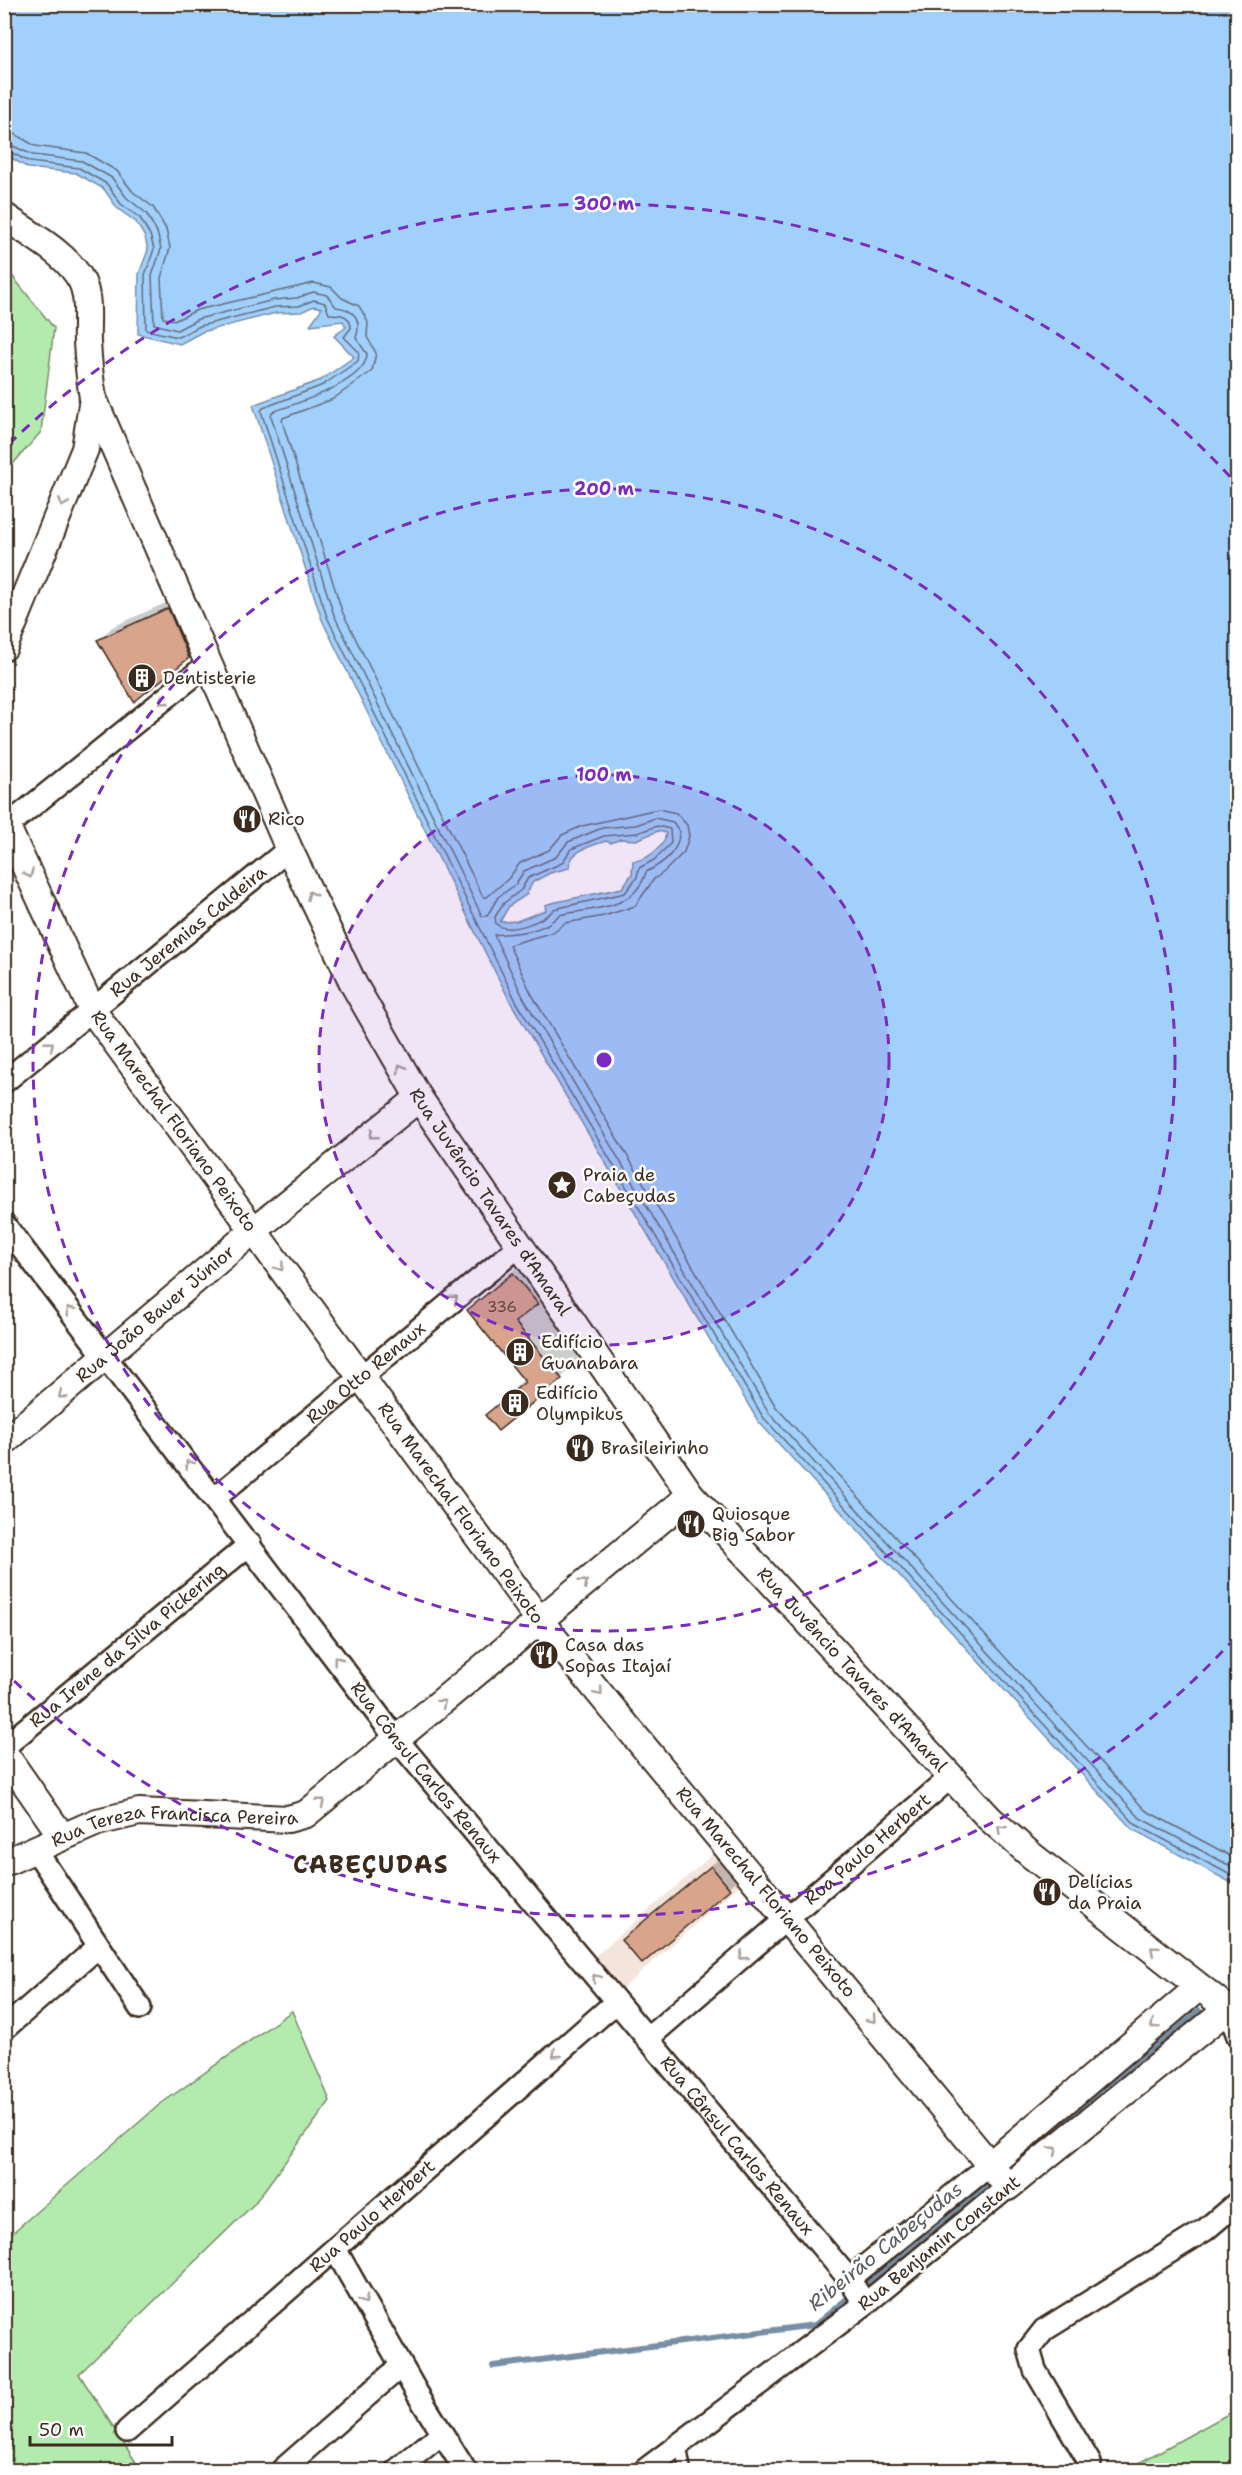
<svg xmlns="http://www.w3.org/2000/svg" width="1242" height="2475" font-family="'Shantell Sans',sans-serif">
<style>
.built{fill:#f3e4dc}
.green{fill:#b3eaae;stroke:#778a66;stroke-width:1.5}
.water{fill:#a1d0fd;stroke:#788ea4;stroke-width:1.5;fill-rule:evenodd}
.shadow{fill:#0003}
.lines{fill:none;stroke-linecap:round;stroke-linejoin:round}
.shore{stroke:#646c77;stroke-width:1.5}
.stream{stroke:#788ea4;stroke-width:6}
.building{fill:#d8a48c;stroke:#3b2a1e;stroke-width:1.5}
.service-casing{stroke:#3b2a1e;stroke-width:15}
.minor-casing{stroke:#3b2a1e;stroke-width:26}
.tertiary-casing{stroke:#3b2a1e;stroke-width:30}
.service{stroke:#fff;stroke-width:10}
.minor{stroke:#fff;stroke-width:21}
.tertiary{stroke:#fff;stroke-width:26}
.oneway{stroke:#a79f9a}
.ring{fill:none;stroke:#7b2cbf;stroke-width:3;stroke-dasharray:10 8}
.labels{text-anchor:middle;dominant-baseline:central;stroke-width:5;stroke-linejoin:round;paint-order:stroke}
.number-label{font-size:15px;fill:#62483a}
.poi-label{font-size:18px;fill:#3b2a1e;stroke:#fff;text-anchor:start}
.street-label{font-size:18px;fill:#3b2a1e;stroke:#fff}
.water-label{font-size:20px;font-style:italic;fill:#5a5c61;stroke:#fff}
.district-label{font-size:24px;font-weight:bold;letter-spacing:1.5px;fill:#3b2a1e;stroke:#fff}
.centre{fill:#7b2cbf;stroke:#fff;stroke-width:3}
.ring-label{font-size:18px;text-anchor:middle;font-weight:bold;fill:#7b2cbf;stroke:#fff;stroke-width:5;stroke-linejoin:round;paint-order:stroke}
</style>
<rect width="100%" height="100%" fill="#fff"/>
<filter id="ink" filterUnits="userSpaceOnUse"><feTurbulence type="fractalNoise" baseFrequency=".0167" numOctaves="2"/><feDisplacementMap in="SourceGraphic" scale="12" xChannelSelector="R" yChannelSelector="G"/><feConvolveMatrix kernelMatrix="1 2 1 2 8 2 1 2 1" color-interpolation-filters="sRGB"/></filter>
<g filter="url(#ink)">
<path class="built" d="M717 1851 743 1882 622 1989 595 1956Z"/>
<path class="green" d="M5 267 54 328 41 432 5 473Z
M292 2011 330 2101 254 2204 79 2374 141 2470H5L4 2240 159 2105Z
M1237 2409V2470H1126Z"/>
<path class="water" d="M5 4 1237 5V1886L1132 1829 758 1421 511 1003 477 936 322 620 253 405 321 380 354 357 334 336 346 327 343 321 310 325 322 308 314 306 301 312 276 313 202 332 180 344 138 334 139 274 148 250 145 237 136 222 117 208 104 189 76 173 28 168 5 154ZM658 831 666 833C665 847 646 861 633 861L632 874 622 888 552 903 545 905 546 910 517 921 500 922 509 906 526 895 533 882 550 873 569 868C569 850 592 846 606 841L611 843 620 839 636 840Z"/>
<path class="shadow" d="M181 596 202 643 134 700 99 640 112 627Z
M539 1249 562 1278 542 1298 586 1353 561 1378 487 1415 524 1379 469 1311 494 1285Z
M721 1857 739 1878 642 1962 633 1931Z"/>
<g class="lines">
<path class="shore" d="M4 133 15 134 35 146 86 153 117 171 133 192 153 207 166 229 170 248 161 278 163 318 176 320 197 310 314 283 331 287 342 298 359 306 368 322 367 337 376 353 372 371 333 399 283 418 282 421 342 611 483 897H487L508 879 520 863 549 850 562 835 582 826 658 809 676 813 687 825 689 836 684 852 664 872 654 879 635 906 604 916 565 923 553 932 509 945 531 993 776 1407 1145 1810 1238 1860
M4 142 33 155 82 161 112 178 127 198 146 213 157 232 161 249 152 276 154 324 177 330 198 319 274 300 297 298 313 292 327 295 336 307C355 309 362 320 356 338L367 354C367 382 295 404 272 412L271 416 334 615 482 916H487L498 897 515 885 524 871 556 857 568 842 602 828 636 825 655 818 673 822 679 831C680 852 662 864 646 872 635 911 591 908 559 915 543 933 516 933 494 935L523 997 769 1413 1140 1818 1238 1870
M4 149 30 162 79 168 107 184 121 204 140 218 150 235 154 249 145 275 146 330 178 337 200 326 275 307 299 306 314 300 325 303 329 314C340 315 350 313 351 328L344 337 359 352 358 361 323 385 263 408 261 411 327 617 483 934 516 1001 763 1417 1135 1824 1238 1879
M657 826 670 829 671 843 654 860 639 868 637 877 625 893 554 909C545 921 509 935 496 924L495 917 504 903 521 890 528 878 562 863 571 849 604 836 637 833Z"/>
<path class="stream" d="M1231 1980H1238
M1003 2171 1199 2011
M493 2366 815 2325 993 2179"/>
</g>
<path class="building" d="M168 608 189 658 134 702 97 640Z
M513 1273 538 1304 515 1322 562 1379 498 1431 485 1415 525 1382 467 1310Z
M711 1866 730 1889 642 1964 621 1940Z"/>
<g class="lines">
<g class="service-casing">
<path id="service" d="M680 2443 685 2470"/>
</g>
<g class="minor-casing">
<g id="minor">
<path d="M7 826 208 664"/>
<path id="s1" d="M4 1082 289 849"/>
<path id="s2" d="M4 1224 398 1741 849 2279 865 2304"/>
<path id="s3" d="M215 1498 518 1247"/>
<path id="s4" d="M4 1747 250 1544"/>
<path d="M35 1849 140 2008"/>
<path d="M1228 2009 1238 2036"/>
<path d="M4 2029 98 1947"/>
<path id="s5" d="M647 2039 950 1778"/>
<path d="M335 2249 417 2393 465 2470"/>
<path d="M849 2279 991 2164"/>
<path id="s6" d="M127 2431 616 2002"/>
<path d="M1090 2463 1035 2370 1029 2349 1044 2330 1205 2230 1238 2202"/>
<path d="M282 2470 401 2366"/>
<path d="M397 2470 441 2434"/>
<path d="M645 2470 865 2304 1008 2187"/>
</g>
</g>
<g class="tertiary-casing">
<g id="tertiary">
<path id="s7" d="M4 216C29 234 68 254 82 282 90 300 86 323 87 342 88 361 90 380 93 398L289 849 354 985 419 1098 691 1495 990 1819 1031 1855 1228 2009 1008 2187 539 1620 92 1010 4 821"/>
<path d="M4 647 85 449 93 398"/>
<path id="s8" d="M4 1442 253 1231 419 1098"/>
<path d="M4 1753 61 1835"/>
<path id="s9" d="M4 1863 97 1822 139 1812 288 1819 306 1814 691 1495"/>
<path d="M991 2164 1199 1987"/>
</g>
</g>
<use href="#service" class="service"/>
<use href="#minor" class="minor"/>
<use href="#tertiary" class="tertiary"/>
</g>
<defs><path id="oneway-chevron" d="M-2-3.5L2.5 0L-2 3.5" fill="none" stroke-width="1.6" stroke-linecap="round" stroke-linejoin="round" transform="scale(1.5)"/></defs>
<g class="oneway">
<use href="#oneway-chevron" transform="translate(63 503) rotate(112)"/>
<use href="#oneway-chevron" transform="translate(163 701) rotate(141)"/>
<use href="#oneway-chevron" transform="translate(29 874) rotate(66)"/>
<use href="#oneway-chevron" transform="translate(311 895) rotate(-115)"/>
<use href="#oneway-chevron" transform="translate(50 1045) rotate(-39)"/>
<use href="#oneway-chevron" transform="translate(401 1068) rotate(-120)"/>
<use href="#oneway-chevron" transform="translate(373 1135) rotate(141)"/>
<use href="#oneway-chevron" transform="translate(280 1267) rotate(54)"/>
<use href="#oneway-chevron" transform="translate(454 1299) rotate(-39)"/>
<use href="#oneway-chevron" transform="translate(70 1310) rotate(-128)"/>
<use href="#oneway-chevron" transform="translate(62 1395) rotate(140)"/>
<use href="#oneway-chevron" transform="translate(189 1464) rotate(-128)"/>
<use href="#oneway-chevron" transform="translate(584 1583) rotate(-39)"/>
<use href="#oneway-chevron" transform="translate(337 1660) rotate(-127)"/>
<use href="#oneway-chevron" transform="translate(599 1692) rotate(50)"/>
<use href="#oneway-chevron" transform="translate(442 1703) rotate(-40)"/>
<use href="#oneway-chevron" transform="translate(321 1802) rotate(-39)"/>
<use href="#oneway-chevron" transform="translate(1001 1829) rotate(-137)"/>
<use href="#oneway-chevron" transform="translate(1154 1950) rotate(-140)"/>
<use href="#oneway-chevron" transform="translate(743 1956) rotate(139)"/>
<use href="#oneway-chevron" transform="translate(596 1978) rotate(-130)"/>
<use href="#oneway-chevron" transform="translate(872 2019) rotate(50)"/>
<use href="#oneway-chevron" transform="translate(1154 2025) rotate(140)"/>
<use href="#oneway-chevron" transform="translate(556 2054) rotate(139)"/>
<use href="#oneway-chevron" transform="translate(1054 2150) rotate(-39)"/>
<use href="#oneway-chevron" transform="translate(364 2300) rotate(60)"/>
</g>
</g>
<circle cx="604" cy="1060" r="285" fill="#7b2cbf" fill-opacity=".12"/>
<g class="ring">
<circle cx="604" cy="1060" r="285"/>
<circle cx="604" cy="1060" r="571"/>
<path d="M1235 1638A856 856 0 0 1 9 1676M9 444A856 856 0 0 1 1235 482"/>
</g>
<defs>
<g id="building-disc" transform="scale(1.5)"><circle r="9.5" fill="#3b2a1e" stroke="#fff"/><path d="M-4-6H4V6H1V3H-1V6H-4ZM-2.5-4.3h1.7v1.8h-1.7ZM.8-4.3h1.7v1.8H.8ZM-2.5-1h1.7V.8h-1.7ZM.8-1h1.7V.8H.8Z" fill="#fff"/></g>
<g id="restaurant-disc" transform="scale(1.5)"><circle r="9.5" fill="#3b2a1e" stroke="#fff"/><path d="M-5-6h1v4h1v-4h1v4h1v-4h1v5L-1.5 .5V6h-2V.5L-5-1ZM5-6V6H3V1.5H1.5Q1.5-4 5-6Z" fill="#fff"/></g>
<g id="sight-disc" transform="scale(1.5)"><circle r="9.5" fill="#3b2a1e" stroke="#fff"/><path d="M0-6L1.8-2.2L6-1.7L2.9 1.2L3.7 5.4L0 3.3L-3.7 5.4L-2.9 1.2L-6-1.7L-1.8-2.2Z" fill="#fff"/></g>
</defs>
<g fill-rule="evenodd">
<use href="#building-disc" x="142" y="678"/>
<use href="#restaurant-disc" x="247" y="819"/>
<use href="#sight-disc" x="562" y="1185"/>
<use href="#building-disc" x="520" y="1352"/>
<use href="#building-disc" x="515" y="1403"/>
<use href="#restaurant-disc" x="580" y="1448"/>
<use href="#restaurant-disc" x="691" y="1524"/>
<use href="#restaurant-disc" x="544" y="1655"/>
<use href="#restaurant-disc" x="1047" y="1892"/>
</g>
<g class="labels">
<g class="number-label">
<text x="502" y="1307">336</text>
</g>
<g class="poi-label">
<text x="163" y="678">Dentisterie</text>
<text x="268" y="819">Rico</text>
<text x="583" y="1175">Praia de<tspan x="583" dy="21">Cabeçudas</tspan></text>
<text x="541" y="1342">Edifício<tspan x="541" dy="21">Guanabara</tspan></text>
<text x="536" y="1393">Edifício<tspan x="536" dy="21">Olympikus</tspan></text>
<text x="601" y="1448">Brasileirinho</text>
<text x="712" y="1514">Quiosque<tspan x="712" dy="21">Big Sabor</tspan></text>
<text x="565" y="1645">Casa das<tspan x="565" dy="21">Sopas Itajaí</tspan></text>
<text x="1068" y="1882">Delícias<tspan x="1068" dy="21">da Praia</tspan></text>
</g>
<g class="street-label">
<text stroke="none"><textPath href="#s1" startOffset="238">Rua Jeremias Caldeira</textPath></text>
<text transform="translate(174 1121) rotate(54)">Rua Marechal Floriano Peixoto</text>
<text stroke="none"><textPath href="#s7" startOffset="1119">Rua Juvêncio Tavares d'Amaral</textPath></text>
<text stroke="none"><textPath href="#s8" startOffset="198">Rua João Bauer Júnior</textPath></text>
<text stroke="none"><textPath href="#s3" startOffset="196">Rua Otto Renaux</textPath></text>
<text transform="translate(461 1513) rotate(54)">Rua Marechal Floriano Peixoto</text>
<text stroke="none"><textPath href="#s4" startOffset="160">Rua Irene da Silva Pickering</textPath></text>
<text stroke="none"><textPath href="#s7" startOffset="1712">Rua Juvêncio Tavares d'Amaral</textPath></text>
<text stroke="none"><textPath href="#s2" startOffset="692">Rua Cônsul Carlos Renaux</textPath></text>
<text stroke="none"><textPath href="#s9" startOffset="178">Rua Tereza Francisca Pereira</textPath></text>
<text stroke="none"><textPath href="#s5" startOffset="291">Rua Paulo Herbert</textPath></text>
<text transform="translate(766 1892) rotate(50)">Rua Marechal Floriano Peixoto</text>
<text stroke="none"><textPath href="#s2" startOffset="1178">Rua Cônsul Carlos Renaux</textPath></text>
<text stroke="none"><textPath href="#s6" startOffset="326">Rua Paulo Herbert</textPath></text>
<text transform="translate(939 2243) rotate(-39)">Rua Benjamin Constant</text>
</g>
<g class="water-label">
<text transform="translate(885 2246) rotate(-39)">Ribeirão Cabeçudas</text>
</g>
<g class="district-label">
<text x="371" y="1865">CABEÇUDAS</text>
</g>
</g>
<circle cx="604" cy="1060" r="9" class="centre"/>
<g class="ring-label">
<text x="604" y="210">300 m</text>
<text x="604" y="495">200 m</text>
<text x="604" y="781">100 m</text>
</g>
<rect width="1242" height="2475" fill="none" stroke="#fff" stroke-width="24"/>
<rect x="12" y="12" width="1218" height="2451" fill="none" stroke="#3b2a1e" stroke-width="2" filter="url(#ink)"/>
<path d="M30 2436v9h142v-9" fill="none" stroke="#3b2a1e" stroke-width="3"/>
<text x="39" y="2436" font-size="18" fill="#3b2a1e" stroke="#ffffff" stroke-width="4.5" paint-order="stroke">50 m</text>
</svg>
